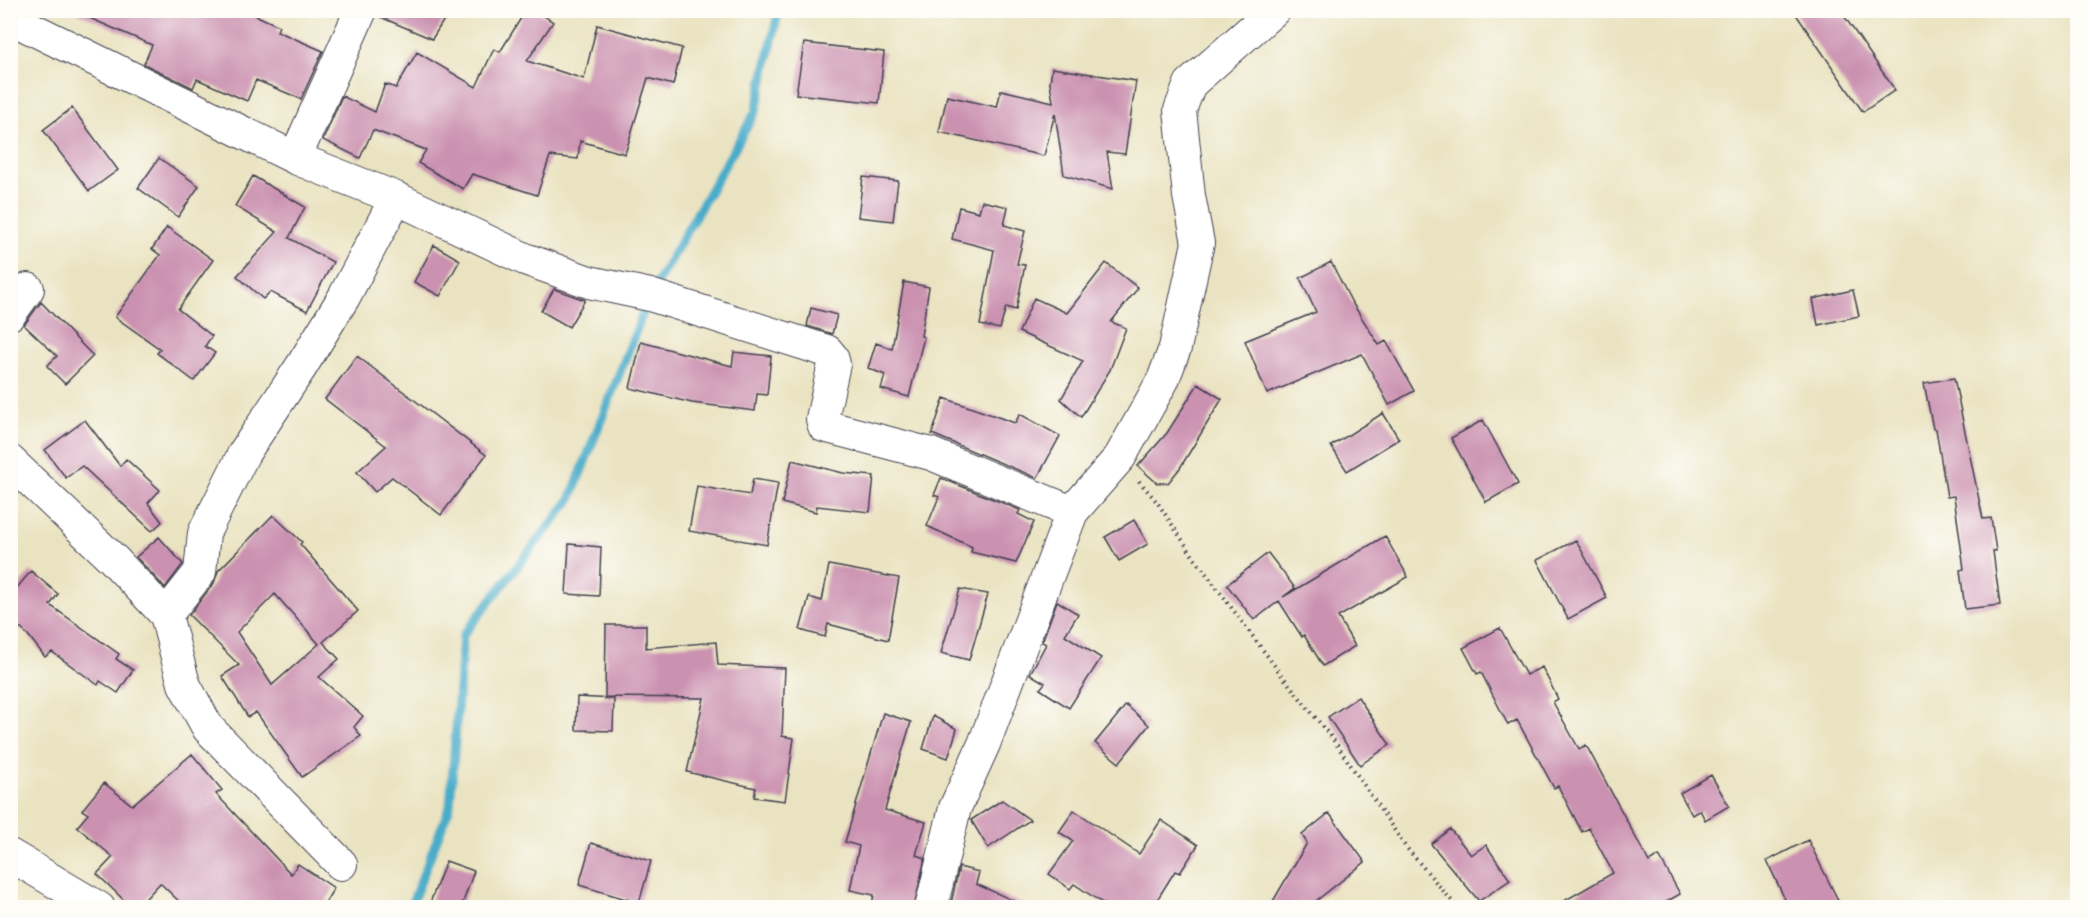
<svg xmlns="http://www.w3.org/2000/svg" width="2088" height="918" font-family="Vollkorn,serif">
<style>
.lines{fill:none;stroke-linecap:round;stroke-linejoin:round}
.stream{stroke:#4aacc9;stroke-width:9}
.building{fill:#cb91b0;fill-rule:evenodd}
.minor-casing{stroke:#403f4f;stroke-width:34}
.path{stroke:#403f4f;stroke-width:4;stroke-dasharray:1.5 4.5;stroke-linecap:butt}
.minor{stroke:#fff;stroke-width:32}
</style>
<rect width="100%" height="100%" fill="#fdfcf7"/>
<filter id="ink" filterUnits="userSpaceOnUse"><feTurbulence type="fractalNoise" baseFrequency=".0167" numOctaves="2"/><feDisplacementMap in="SourceGraphic" scale="12" xChannelSelector="R" yChannelSelector="G"/><feConvolveMatrix kernelMatrix="1 2 1 2 8 2 1 2 1" color-interpolation-filters="sRGB"/></filter>
<filter id="wash" filterUnits="userSpaceOnUse"><feTurbulence type="fractalNoise" baseFrequency=".008" numOctaves="4" result="noise"/><feDisplacementMap in="SourceGraphic" scale="24" xChannelSelector="R" yChannelSelector="G"/><feGaussianBlur stdDeviation="1.35" result="paint"/><feColorMatrix in="noise" values="0 0 0 0 0 0 0 0 0 0 0 0 0 0 0 0 0 1.4 0 .05"/><feComposite in="paint" operator="in"/></filter>
<g filter="url(#wash)">
<rect width="100%" height="100%" fill="#eae3c1"/>
<g class="lines">
<path class="stream" d="M410 908 450 806 463 635 570 500 650 295 756 111 779 10"/>
</g>
<g id="blocks">
<path class="building" d="M71 10H244L279 26 277 31 323 51 301 99 256 80 247 101 197 79 193 88 144 64 152 45Z
M379 10H450L432 39 378 16Z
M526 10H535L553 22 527 61 584 79 597 25 682 48 673 85 648 78 625 154 580 141 578 159 550 156 537 195 472 174 463 189 418 163 426 150 373 130 360 158 323 140 342 96 375 112 385 84 396 88 417 52 476 87 494 49 500 52Z
M1793 10H1840L1895 90 1863 112Z
M804 43 884 52 879 103 796 94Z
M1052 68 1136 81 1125 154 1107 152 1113 189 1064 175 1055 113 1044 156 939 132 947 96 997 107 1001 90 1053 102 1050 83Z
M72 108 118 170 89 191 43 130Z
M159 158 199 186 178 217 138 188Z
M253 176 305 207 289 238 333 262 307 311 270 292 263 299 237 276 277 232 235 206Z
M863 177 898 181 893 221 858 217Z
M982 201 1008 207 1004 225 1025 231 1017 264 1025 265 1016 310 1006 307 1000 329 980 325 994 250 952 239 959 207 979 212Z
M167 227 213 260 178 309 212 336 205 346 215 353 194 381 157 353 160 349 115 317 160 255 152 249Z
M434 245 460 260 440 296 414 282Z
M1331 262 1351 301 1379 345 1386 341 1414 391 1389 405 1362 354 1267 394 1245 341 1316 312 1300 278Z
M1106 263 1138 288 1111 322 1126 328 1110 370 1081 417 1061 399 1083 361 1019 332 1034 298 1067 313Z
M904 282 929 287 921 336 924 337 909 397 881 389 885 375 868 368 876 343 892 349Z
M554 289 585 300 569 327 541 311Z
M1853 290 1859 316 1818 325 1813 299Z
M41 302 93 356 65 384 47 366 57 356 24 325Z
M811 308 837 315 832 334 807 326Z
M641 342 732 366 734 352 771 356 767 395 757 394 755 411 692 403 630 388Z
M357 356 486 455 441 515 392 477 375 492 357 472 386 446 325 399Z
M1954 378 1983 519 1991 518 1996 551H1993L2000 605 1965 609 1960 570 1964 569 1954 496 1947 497 1936 429H1933L1924 383Z
M1198 384 1222 399 1180 468 1168 483H1157L1138 466 1167 433Z
M944 398 1015 423 1020 414 1060 436 1037 478 932 434Z
M1383 413 1399 439 1347 471 1331 446Z
M85 420 120 466 126 459 160 490 148 503 162 522 152 531 82 466 66 478 45 450Z
M1483 420 1518 484 1486 502 1451 438Z
M792 460 843 473 874 476 870 512 817 506 816 512 782 503Z
M941 478 1020 510 1018 514 1034 522 1016 563 971 552 972 547 927 526 939 497 934 495Z
M753 479 778 483 767 545 689 531 697 486 750 495Z
M273 515 302 542 300 544 358 611 323 642 339 659 319 677 363 716 354 727 361 736 302 777 256 712 248 717 222 676 239 665 189 615 214 583 218 571ZM275 594 319 644 272 685 237 632Z
M1134 520 1148 544 1119 561 1105 537Z
M1385 536 1408 577 1338 617 1355 646 1323 666 1304 635 1302 637 1279 601 1254 620 1227 585 1268 553 1295 588 1283 597Z
M159 537 183 564 165 588 136 557Z
M1576 540 1607 598 1568 619 1537 560Z
M569 544 601 547 599 596 566 594Z
M829 565 899 578 888 640 828 624 825 637 800 630 809 597 822 601Z
M31 571 58 594 50 605 119 654 116 659 133 670 118 693 100 681 98 685 52 652 45 657 28 635 10 619V596Z
M960 589 988 594 969 660 941 653Z
M1057 601 1078 614 1065 635 1101 658 1069 708 1040 689 1045 683 1030 674 1046 644 1042 642Z
M606 625H646V648L716 642 718 665 785 668 782 736 794 738 785 801 754 797 756 788 687 772 704 698 605 697Z
M1500 628 1526 675 1542 667 1558 699 1553 702 1579 749 1586 745 1649 862 1659 856 1680 894 1656 908H1552L1613 873 1589 828 1582 832 1558 786 1554 788 1517 720 1508 725 1481 672 1477 674 1463 648Z
M577 697 614 699 613 731 576 730Z
M1358 697 1390 745 1360 765 1328 717Z
M1126 705 1149 725 1119 763 1095 743Z
M883 713 911 722 885 810 926 822 916 855 925 858 914 908H871L874 895 850 890 859 846 845 842Z
M933 716 957 729 948 758 923 749Z
M192 754 222 790 216 794 291 874 298 864 334 888 322 908H186L160 883 137 908H132L97 874 113 857 77 827 88 814 82 810 104 783 132 805Z
M1711 775 1729 806 1705 820 1700 810 1692 815 1680 793Z
M1002 800 1030 820 988 848 971 820Z
M1074 810 1139 854 1161 820 1198 845 1180 873 1175 871 1152 908H1110L1074 884 1070 889 1049 874 1073 841 1059 832Z
M1329 813 1365 862 1307 908H1269L1307 843 1302 835Z
M1450 829 1471 855 1486 845 1510 880 1479 901 1431 844Z
M1808 840 1842 908H1789L1767 861Z
M591 843 651 861 639 903 579 885Z
M446 861 474 871 461 908H428Z
M959 867 979 872 976 884 1030 908H950Z"/>
</g>
</g>
<g filter="url(#ink)">
<use href="#blocks" fill-opacity="0" stroke="#403f4f" stroke-width="1.5"/>
<g class="lines">
<g class="minor-casing">
<path id="minor" d="M10 18 295 158 396 198 525 259 589 282 650 295 827 351 832 357 834 364 822 419 824 426 931 454 1072 512
M295 158 361 10
M10 314 28 289
M10 461 114 560 166 615 184 684 208 728 341 864
M166 615 200 572 204 533 244 453 301 367 344 297 396 198
M10 855 99 908
M931 908 955 808 984 744 1072 512 1120 457 1163 380 1175 348 1198 243 1189 196 1180 110 1190 84 1274 10"/>
</g>
<path class="path" d="M1139 481 1157 502 1193 556 1280 673 1335 742 1405 846 1458 908"/>
<use href="#minor" class="minor"/>
</g>
</g>
<rect width="2088" height="918" fill="none" stroke="#fdfcf7" stroke-width="36"/>
</svg>
